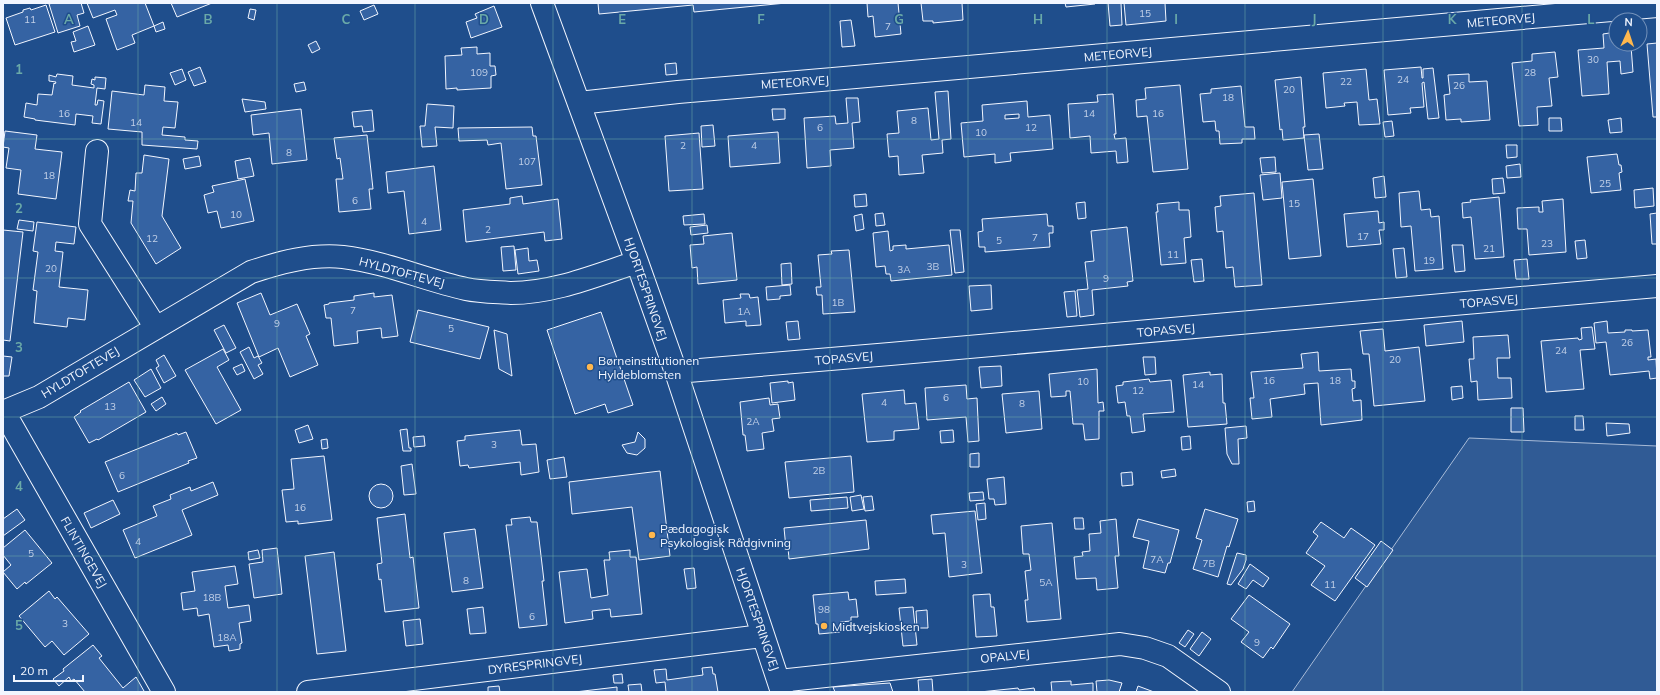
<svg xmlns="http://www.w3.org/2000/svg" width="1660" height="695" font-family="Mulish,sans-serif">
<style>
.built{fill:#305b95;stroke:#a8bbd7}
.building{fill:#3563a3;stroke:#f2f6ff;fill-rule:evenodd}
.lines{fill:none;stroke-linecap:round;stroke-linejoin:round}
.minor-casing{stroke:#f2f6ff;stroke-width:24}
.minor{stroke:#1f4e8c;stroke-width:22}
.grid{fill:none;stroke:#6aa9a8;stroke-width:1;stroke-opacity:0.55}
.poi-dot{fill:#ffb74d;stroke:#1f4e8c;stroke-width:1.5}
.labels{text-anchor:middle;dominant-baseline:central;stroke-width:3;stroke-linejoin:round;paint-order:stroke}
.number-label{font-size:10px;fill:#c3d1e8}
.street-label{font-size:12px;fill:#f2f6ff;stroke:#1f4e8c}
.poi-label{font-size:12px;fill:#f2f6ff;stroke:#1f4e8c;text-anchor:start}
.grid-label{font-size:13px;text-anchor:middle;font-weight:bold;fill:#6aa9a8;stroke:#1f4e8c;stroke-width:3;stroke-linejoin:round;paint-order:stroke}
</style>
<rect width="100%" height="100%" fill="#1f4e8c"/>
<path class="built" d="M1469 438 1657 446V692H1292Z"/>
<path class="building" d="M53 3H81L84 13 77 15 80 26 58 33 49 4Z
M87 3H145L154 26 132 35 135 43 117 50 106 19 117 15 115 10 93 18Z
M171 3H212L177 17Z
M598 3H786L694 12 693 5 599 14Z
M867 3H898L901 34 875 37 873 16 868 17Z
M921 3H962L963 20 933 23V21H923Z
M1065 3H1095V4L1066 7Z
M1108 3H1121L1122 25 1110 26Z
M1124 3H1165L1166 21 1126 25Z
M46 5 55 32 15 45 6 18 23 12V10L30 8 31 10Z
M374 5 378 14 364 20 360 11Z
M494 6 502 27 471 38 466 22 477 18 475 14Z
M250 9 256 10 254 20 248 18Z
M851 20 855 46 842 47 840 21Z
M163 22 165 29 156 32 154 26Z
M88 26 95 45 74 52 71 42 76 41 73 32Z
M1616 32V44H1619V47L1631 46 1633 72 1621 74 1620 61 1607 62 1609 94 1582 96 1578 50 1604 48 1603 34Z
M316 41 320 49 312 53 308 45Z
M1657 43V117H1653L1647 44Z
M477 47V54L490 53V66H495L496 75 491 76V88L457 90V88L446 89 445 56 462 55 461 48Z
M1555 52 1558 77 1549 78 1552 106 1537 107 1538 125 1519 126 1512 63 1532 61V54Z
M676 63 677 74 666 75 665 64Z
M200 67 206 82 194 86 188 72Z
M1421 67 1422 78H1423V69L1433 68 1439 118 1428 119 1424 82 1422 83 1424 107 1410 108 1411 113 1388 115 1384 70Z
M182 69 186 80 175 85 170 73Z
M1366 69 1369 100 1377 99 1380 124 1359 125 1357 102 1344 103 1345 106 1326 108 1323 73Z
M57 74 73 76 72 85 94 88V85L91 84 92 79 95 80V77L106 78 105 89 97 88 95 105H97L98 100 104 101 101 124 92 123 93 116 76 114 75 125 35 120V119L24 117 26 103 37 105 38 94 52 95 54 83 55 84 56 82 49 81V75L56 77Z
M1469 74V82L1487 81 1490 120 1461 122V119L1446 120 1444 95 1450 94 1448 75Z
M1301 77 1305 127H1303L1304 138 1283 140 1282 129 1280 130 1275 80Z
M304 82 306 90 296 92 294 84Z
M145 85 165 87 164 101 178 102 175 128 163 127 162 135 185 137V140L198 141 197 149 142 145V132L108 129 112 91 144 95Z
M1180 85 1188 169 1153 172 1147 116 1137 117 1136 100 1146 99 1145 88Z
M1241 86 1245 127H1254L1255 139H1242V143L1220 144 1219 131H1216L1215 121 1203 122 1200 94 1211 93V89Z
M948 91 951 139 942 140 943 153 922 155 924 173 899 175 898 156 889 157 887 134 899 133 897 111 928 108 931 140 939 139 935 92Z
M1113 94 1116 134H1114L1115 139 1126 138 1128 162 1117 163 1116 151 1091 153 1090 136 1070 138 1068 104 1098 102 1097 95Z
M846 98H858L860 122 852 123 854 148 830 150 831 166 807 168 804 118 835 116 836 124 848 123Z
M242 99 265 102 266 109 245 112Z
M1027 101 1028 117 1050 115 1053 149 1010 153 1011 161 995 163V154L964 157 961 123 983 121 982 105ZM1019 114V118L1005 119V115Z
M427 104 454 106 453 128 435 127 437 146 422 147 420 126H425Z
M301 109 307 160 272 164 269 133 253 135 251 115Z
M772 109H785V119L773 120Z
M372 110 374 131 363 132 362 126 354 127 352 112Z
M1549 118H1561L1562 131H1549Z
M1621 118 1622 132 1610 133 1608 120Z
M1392 121 1394 136 1385 137 1383 122Z
M713 125 715 146 702 147 701 126Z
M532 127 533 136H536L542 185 506 189 501 143 488 145 487 140 459 141 458 128Z
M5 131 37 135 35 149 62 152 56 199 18 194 21 170 6 168 9 148 3 147Z
M778 132 780 163 730 167 728 136Z
M699 133 703 189 669 191 665 136Z
M1319 134 1323 169 1308 170 1304 135Z
M367 135 373 189H369L371 209 339 212 336 179H343L340 158 337 159 334 138Z
M1506 145H1517V157L1507 158Z
M1617 154 1619 165H1621L1622 172 1619 173 1621 190 1591 193 1587 157Z
M144 155 169 159 162 216 181 248 156 264 131 223 133 201H128L130 190 135 191 136 173H142Z
M199 156 201 166 185 169 183 159Z
M1275 157 1276 172 1262 173 1260 158Z
M250 158 254 176 238 179 235 161Z
M1520 164 1521 177 1507 178 1506 166Z
M434 166 441 230 409 234 404 191 388 193 386 172Z
M1280 173 1282 198 1263 200 1260 175Z
M1384 176 1386 197 1375 198 1373 178Z
M1503 178 1505 193 1493 194 1492 179Z
M245 179 254 221 221 228 217 211 208 213 204 195 214 192 212 186Z
M1313 179 1321 256 1289 259 1282 182Z
M1653 188 1654 206 1635 208 1634 190Z
M1419 191 1421 210 1430 209 1431 217 1439 216 1443 269 1415 271 1411 226 1401 227 1399 193Z
M1254 193 1262 285 1235 287 1233 267 1226 268 1223 231 1217 232 1215 207 1221 206 1220 196Z
M866 194 867 206 855 207 854 195Z
M522 196 523 204 558 199 562 239 545 241 544 232 466 242 463 210 510 204V198Z
M1499 197 1504 257 1475 259 1471 217 1463 218 1462 203 1471 202 1470 200Z
M1563 199 1566 252 1529 255 1527 229H1518L1517 208 1539 207V212H1543L1542 201Z
M1085 202 1086 218 1078 219 1076 203Z
M1179 202V210H1189L1191 237 1184 238 1186 263 1161 265 1156 212H1158L1157 204Z
M1378 211 1379 223 1384 222V230H1379L1381 244 1347 247 1344 214Z
M883 213 885 225 876 226 875 214Z
M1657 213V244H1652L1650 214Z
M704 214 705 224 684 225 683 216Z
M862 214 864 229 856 231 854 216Z
M1047 214 1048 226H1053V233H1049L1050 247 985 252V247H979L978 232 983 231 982 219Z
M19 220 34 222 33 231 17 229Z
M37 222 76 227 74 244 56 242 55 251 63 252 59 287 88 290 85 320 68 318 67 327 34 323 37 291 33 290 38 252 33 251Z
M707 225 708 233 691 235 690 227Z
M1127 227 1133 281 1127 282 1128 286 1092 290 1094 315 1080 317 1077 290 1088 289 1085 262 1094 261 1091 231Z
M3 230 23 232 10 341 3 340Z
M950 230H960L964 272 955 273Z
M888 231 890 251 893 250V246L906 245V249L949 245 952 275 891 281 890 274H886L885 266 876 267 873 233Z
M732 233 737 280 698 284 697 267 692 268 690 245 704 244 703 236Z
M1585 240 1587 258 1577 259 1575 241Z
M1452 245H1463L1465 271 1455 272Z
M514 246 516 270 503 271 501 247Z
M528 248 529 261 537 260 539 271 518 274 515 250Z
M1404 248 1407 277 1396 278 1393 249Z
M849 250 855 312 823 314 822 295H817L816 287H821L818 255 832 254 831 251Z
M1202 259 1204 281 1194 282 1191 260Z
M1527 259 1529 279H1516L1514 260Z
M791 263 792 284 782 285 781 264Z
M790 285 791 295 780 296V299L767 300 766 287Z
M991 285 992 309 971 311 969 286Z
M1075 291 1077 316 1067 317 1064 292Z
M261 293 270 315 297 304 310 334 306 336 318 365 290 377 278 348 259 357 237 303Z
M374 293V297L392 295 398 336 382 338 381 328 357 331 358 343 334 346 331 318H326L324 305 329 304V303L354 300V296Z
M740 294H749L750 298 758 297 761 325 746 326V321L725 323 723 300 741 298Z
M418 310 489 327 480 359 410 342Z
M601 312 633 405 608 413 605 404 575 414 547 330Z
M798 321 800 339 788 340 786 322Z
M1462 321 1464 342 1426 346 1424 325Z
M1607 321 1608 333 1625 332V330H1632V331L1648 330 1651 357H1648V360L1656 359 1657 378 1650 379 1649 371 1610 375 1606 342 1596 343 1594 323Z
M224 325 236 348 226 353 214 330Z
M1592 327 1595 349 1580 350 1584 389 1546 392 1541 341 1578 338 1579 340 1582 339 1581 328Z
M1383 329 1385 351 1419 347 1425 401 1374 406 1369 354H1363L1360 331Z
M494 330 507 334 512 376 499 369Z
M1508 335 1510 358H1497L1498 378H1511L1512 398 1478 400 1477 381 1471 382 1469 359H1474L1473 337Z
M249 347 254 358 258 356 262 363 258 365 263 374 254 379 240 352Z
M223 349 229 360 217 367 241 410 216 424 185 370Z
M1318 352 1319 371 1351 369 1352 381H1355V388L1352 389 1353 401 1361 400 1362 420 1321 425 1318 383 1304 384 1305 394 1270 399 1272 417 1252 419 1250 398H1254L1251 372 1303 368 1301 354Z
M164 355 176 376 164 383 156 368 159 366 156 360Z
M3 356 12 357 9 376H3Z
M1143 357H1155L1156 374 1145 375Z
M242 364 245 371 237 375 233 368Z
M1001 366 1002 386 981 388 979 367Z
M151 369 161 388 145 397 134 380Z
M1097 369 1098 403 1103 402 1104 411H1099V439L1085 440 1083 424H1073L1070 391H1066V396L1051 397 1049 374Z
M1210 372V375L1222 374 1223 403H1225L1227 424 1188 427 1183 375Z
M1149 379 1150 382 1171 380 1174 412 1143 414 1145 431 1132 433 1130 416H1127L1125 402 1118 403 1116 386 1123 385V382Z
M788 381V383L793 382 795 400 772 403 770 383Z
M129 382 146 412 98 440 97 439 89 443 74 417 81 412 80 411Z
M966 385 967 399 977 398 979 441 968 442 966 417 927 420 925 388Z
M1462 386 1463 398 1452 400 1451 387Z
M904 390 905 404 916 403 919 429 894 431V440L867 442 862 394Z
M1039 391 1042 429 1006 433 1002 394Z
M162 397 166 404 156 411 151 404Z
M769 398 770 405 778 404 780 418 772 419 774 431 762 433 764 449 747 451 745 435H743L740 402Z
M1511 408H1523L1524 432H1511Z
M1575 416H1583L1584 430H1575Z
M1606 423 1629 424 1630 433 1607 436Z
M308 425 313 439 299 443 295 430Z
M1246 426 1247 438 1238 439 1239 464H1232L1227 454 1225 428Z
M407 429 409 448H411V451H403L400 430Z
M520 430 522 445 536 444 539 472 521 475 520 462 469 468 468 465 460 466 457 441 465 440V436Z
M953 430 954 442 941 443 940 431Z
M186 432 197 458 188 461 189 463 118 492 105 462 177 433 178 435Z
M638 432 645 439V448L637 455 627 453 622 445 635 442Z
M424 436 425 446 414 447 413 437Z
M1190 436 1191 449 1182 450 1181 437Z
M327 439 328 448 322 449 321 440Z
M979 453V467H970V454Z
M324 456 332 520 298 524V521L286 522 282 490 294 489 291 459Z
M851 456 854 492 789 498 785 462Z
M564 457 567 477 550 479 547 460Z
M412 464 416 494 404 495 401 466Z
M1175 469 1176 476 1162 478 1161 471Z
M660 471 670 556 639 560 632 507 572 514 569 482Z
M1132 472 1133 485 1122 486 1121 473Z
M1004 477 1006 504 995 505 994 499H989L987 479Z
M213 482 218 495 182 510 192 535 135 558 123 530 157 516 153 506 171 499 170 495 190 487 191 491Z
M369 496a12 12 0 1 1 24 0a12 12 0 1 1-24 0Z
M983 492 984 500 970 501 969 493Z
M861 495 864 509 852 511 850 497Z
M872 496 874 510 865 511 863 497Z
M847 497 848 508 811 511 810 500Z
M113 500 120 514 91 528 84 513Z
M1254 501 1255 511 1248 512 1247 502Z
M985 503 986 519 978 520 976 504Z
M17 509 25 520 3 536V519Z
M1205 509 1238 519 1229 547 1227 546 1218 577 1193 569 1202 540 1196 538Z
M975 511 982 573 949 577 945 533 933 534 931 515Z
M405 514 410 558 413 557 419 608 385 612 381 579 379 580 377 564 382 563 377 518Z
M530 517 531 522H537L544 581H542L547 625 519 628 506 525H512L511 519Z
M1074 518H1083L1084 529H1075Z
M1116 519 1119 556H1115L1118 588 1097 590 1096 578 1076 579 1074 557 1083 556 1082 552 1090 551 1089 534 1101 533 1100 521Z
M1138 519 1179 530 1170 563H1168L1165 573 1143 568 1149 541 1133 537Z
M866 520 869 549 789 559 788 548H786L784 528Z
M1321 522 1344 538 1351 528 1375 545 1335 601 1311 585 1325 566 1306 553 1318 536 1313 532Z
M1052 523 1061 619 1027 622 1025 600H1028L1025 571 1031 570 1029 554H1023L1021 526Z
M475 529 483 588 452 592 444 533Z
M25 530 52 563 26 584 25 582 17 589 3 572 11 565 3 555V548Z
M1381 541 1393 550 1367 587 1355 578Z
M277 548 282 594 254 598 249 564 263 562 262 550Z
M258 550 260 558 249 560 248 552Z
M630 550V557H636L642 614 611 617 610 609 592 611 593 619 565 623 559 572 587 569 591 598 608 595 604 560H610L609 552Z
M334 552 346 651 317 654 305 556Z
M1237 553 1246 555V560L1243 569 1231 585 1227 584Z
M1250 564 1269 578 1263 587 1253 580 1246 589 1238 584Z
M235 566 238 584 225 586 228 608 249 605 251 621 239 623 242 643 240 644V649L229 651 228 645 214 647 209 614 198 616 197 608 183 610 181 593 195 591 192 572Z
M694 568 696 588 687 589 684 569Z
M905 579 906 593 876 595 875 581Z
M49 591 55 599 57 597 89 634 64 655 52 641 45 647 19 616Z
M848 592 849 600 856 599 858 617H851V621L840 622V632L819 634 818 624H816L813 595Z
M990 594 991 607H994L997 636 976 637 973 595Z
M1249 595 1290 624 1273 649 1271 647 1263 658 1241 642 1249 632 1231 619Z
M483 607 486 633 470 634 467 609Z
M913 607 917 645 903 646 899 608Z
M927 610 928 628H917L916 611Z
M420 619 423 644 406 646 403 621Z
M1188 630 1194 634 1185 647 1179 643Z
M1202 632 1211 639 1199 656 1190 649Z
M93 645 102 656 99 658 123 688 136 677 144 691 142 692H85L74 679 71 681 69 677 59 686 53 679 64 671 63 669Z
M712 667 713 674H715L718 692H663H666L665 682 656 683 654 670 666 669 667 680 703 675 702 668Z
M622 674 623 683H614L613 675Z
M932 679 933 692H919L918 680Z
M1109 680 1122 683 1119 692H1097L1096 681Z
M1071 681V685L1093 683V692H1052L1051 682Z
M890 683 893 692H835L833 687Z
M641 684 642 692H629L628 685Z
M499 686 500 692H488V687Z
M1138 686 1154 692H1136Z
M617 687V692H575Z
M1018 688 1019 690 1034 688 1035 692H980Z"/>
<g class="lines">
<g class="minor-casing">
<path id="minor" d="M542 3 637 262 676 372 782 692
M579 103 678 92 833 79 1657 6
M97 151 90 224 156 328
M676 372 890 354 1657 286
M3 412 39 397 251 272C281 262 311 254 343 257 386 262 425 280 466 289 480 292 497 292 511 293 555 293 596 275 637 262
M4 412 164 692
M779 681 1120 644 1145 648 1168 656 1219 692
M308 692 762 636"/>
</g>
<use href="#minor" class="minor"/>
</g>
<path class="grid" d="M138 3V692M277 3V692M415 3V692M553 3V692M692 3V692M830 3V692M968 3V692M1107 3V692M1245 3V692M1383 3V692M1522 3V692M3 139H1657M3 278H1657M3 417H1657M3 556H1657"/>
<g class="poi-dot">
<circle cx="590" cy="367" r="4"/>
<circle cx="652" cy="535" r="4"/>
<circle cx="824" cy="626" r="4"/>
</g>
<g class="labels">
<g class="number-label">
<text x="1145" y="13">15</text>
<text x="30" y="19">11</text>
<text x="888" y="26">7</text>
<text x="1593" y="59">30</text>
<text x="479" y="72">109</text>
<text x="1530" y="72">28</text>
<text x="1403" y="79">24</text>
<text x="1346" y="81">22</text>
<text x="1459" y="85">26</text>
<text x="1289" y="89">20</text>
<text x="1228" y="97">18</text>
<text x="64" y="113">16</text>
<text x="1089" y="113">14</text>
<text x="1158" y="113">16</text>
<text x="914" y="120">8</text>
<text x="136" y="122">14</text>
<text x="820" y="127">6</text>
<text x="1031" y="127">12</text>
<text x="981" y="132">10</text>
<text x="683" y="145">2</text>
<text x="754" y="145">4</text>
<text x="289" y="152">8</text>
<text x="527" y="161">107</text>
<text x="49" y="175">18</text>
<text x="1605" y="183">25</text>
<text x="355" y="200">6</text>
<text x="1294" y="203">15</text>
<text x="236" y="214">10</text>
<text x="424" y="221">4</text>
<text x="488" y="229">2</text>
<text x="1363" y="236">17</text>
<text x="1035" y="237">7</text>
<text x="152" y="238">12</text>
<text x="999" y="240">5</text>
<text x="1547" y="243">23</text>
<text x="1489" y="248">21</text>
<text x="1173" y="254">11</text>
<text x="1429" y="260">19</text>
<text x="933" y="266">3B</text>
<text x="51" y="268">20</text>
<text x="904" y="269">3A</text>
<text x="1106" y="278">9</text>
<text x="838" y="302">1B</text>
<text x="353" y="310">7</text>
<text x="744" y="311">1A</text>
<text x="277" y="323">9</text>
<text x="451" y="328">5</text>
<text x="1627" y="342">26</text>
<text x="1561" y="350">24</text>
<text x="1395" y="359">20</text>
<text x="1269" y="380">16</text>
<text x="1335" y="380">18</text>
<text x="1083" y="381">10</text>
<text x="1198" y="384">14</text>
<text x="1138" y="390">12</text>
<text x="946" y="397">6</text>
<text x="884" y="402">4</text>
<text x="1022" y="403">8</text>
<text x="110" y="406">13</text>
<text x="753" y="421">2A</text>
<text x="494" y="444">3</text>
<text x="819" y="470">2B</text>
<text x="122" y="475">6</text>
<text x="300" y="507">16</text>
<text x="138" y="541">4</text>
<text x="31" y="553">5</text>
<text x="1157" y="559">7A</text>
<text x="1209" y="563">7B</text>
<text x="964" y="564">3</text>
<text x="466" y="580">8</text>
<text x="1046" y="582">5A</text>
<text x="1330" y="584">11</text>
<text x="212" y="597">18B</text>
<text x="824" y="609">98</text>
<text x="532" y="616">6</text>
<text x="65" y="623">3</text>
<text x="227" y="637">18A</text>
<text x="1257" y="642">9</text>
</g>
<g class="street-label">
<text transform="translate(1501 20) rotate(-5)">METEORVEJ</text>
<text transform="translate(1118 54) rotate(-5)">METEORVEJ</text>
<text transform="translate(795 82) rotate(-4)">METEORVEJ</text>
<text transform="translate(402 272) rotate(15)">HYLDTOFTEVEJ</text>
<text transform="translate(646 289) rotate(71)">HJORTESPRINGVEJ</text>
<text transform="translate(1489 301) rotate(-5)">TOPASVEJ</text>
<text transform="translate(1166 330) rotate(-5)">TOPASVEJ</text>
<text transform="translate(844 358) rotate(-5)">TOPASVEJ</text>
<text transform="translate(80 372) rotate(-31)">HYLDTOFTEVEJ</text>
<text transform="translate(84 552) rotate(60)">FLINTINGEVEJ</text>
<text transform="translate(758 619) rotate(71)">HJORTESPRINGVEJ</text>
<text transform="translate(1005 656) rotate(-6)">OPALVEJ</text>
<text transform="translate(535 664) rotate(-7)">DYRESPRINGVEJ</text>
</g>
<g class="poi-label">
<text x="598" y="360">Børneinstitutionen<tspan x="598" dy="14">Hyldeblomsten</tspan></text>
<text x="660" y="528">Pædagogisk<tspan x="660" dy="14">Psykologisk Rådgivning</tspan></text>
<text x="832" y="626">Midtvejskiosken</text>
</g>
</g>
<g class="grid-label">
<text x="69" y="24">A</text>
<text x="208" y="24">B</text>
<text x="346" y="24">C</text>
<text x="484" y="24">D</text>
<text x="622" y="24">E</text>
<text x="761" y="24">F</text>
<text x="899" y="24">G</text>
<text x="1038" y="24">H</text>
<text x="1176" y="24">I</text>
<text x="1314" y="24">J</text>
<text x="1452" y="24">K</text>
<text x="1591" y="24">L</text>
<text x="19" y="74">1</text>
<text x="19" y="213">2</text>
<text x="19" y="352">3</text>
<text x="19" y="491">4</text>
<text x="19" y="630">5</text>
</g>
<rect width="1660" height="695" fill="none" stroke="#f2f6ff" stroke-width="8"/>
<g transform="translate(1628 32) rotate(3)"><circle r="19" fill="#1f4e8c" stroke="#7391ba"/>
<path d="M0-3L7 15L0 10L-7 15Z" fill="#ffb74d"/>
<text y="-6" font-size="11" font-weight="bold" text-anchor="middle" fill="#f2f6ff">N</text>
</g>
<path d="M14 675v6h69v-6" fill="none" stroke="#f2f6ff" stroke-width="2"/>
<text x="20" y="675" font-size="12" fill="#f2f6ff" stroke="#1f4e8c" stroke-width="3" paint-order="stroke">20 m</text>
</svg>
